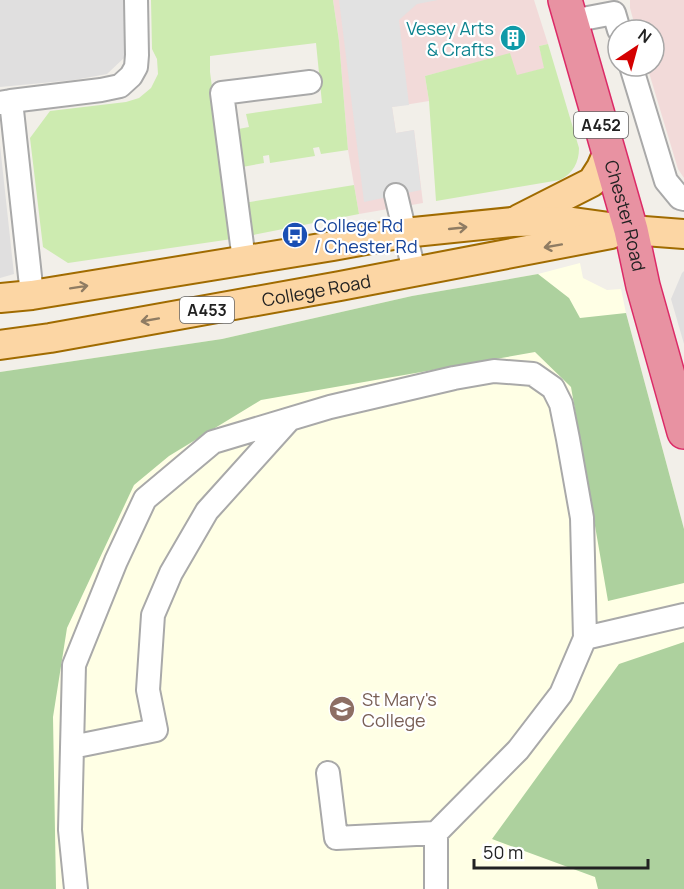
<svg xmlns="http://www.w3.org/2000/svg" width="684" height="889" font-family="Manrope,sans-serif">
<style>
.residential{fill:#e0dfdf}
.commercial{fill:#f2dad9}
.education{fill:#ffffe5}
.grass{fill:#cdebb0}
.forest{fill:#add19e}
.parking{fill:#e2e2e2}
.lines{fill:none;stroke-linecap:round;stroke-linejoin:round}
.minor-casing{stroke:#a9a9a9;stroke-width:26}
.major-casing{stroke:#a06b00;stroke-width:32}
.highway-casing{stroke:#dc2a67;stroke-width:36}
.minor{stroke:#fff;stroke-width:22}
.major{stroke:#fcd6a4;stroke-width:28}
.highway{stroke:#e892a2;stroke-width:33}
.oneway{stroke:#8f7c63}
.labels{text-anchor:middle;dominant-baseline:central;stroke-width:4.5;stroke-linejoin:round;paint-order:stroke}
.shield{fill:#fff;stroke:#646464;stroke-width:1.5}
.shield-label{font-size:16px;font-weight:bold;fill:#222}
.culture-label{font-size:18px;fill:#0d838f;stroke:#fff;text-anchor:end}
.street-label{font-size:18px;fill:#222;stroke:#fff}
.transit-label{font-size:18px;fill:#164399;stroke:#fff;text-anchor:start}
.education-label{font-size:18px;fill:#785e54;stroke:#fff;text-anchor:start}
</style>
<rect width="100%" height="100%" fill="#f2efe9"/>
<path class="residential" d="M0 0H125V57L107 74 74 80 0 87Z
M0 145 14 274 0 278Z
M684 271V344L671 299 682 273Z"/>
<path class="commercial" d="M333 0H534L548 44 539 46 545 68 516 76 510 54 425 76 429 101 392 107 396 133 414 130 423 203 359 214 348 150 339 41Z
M630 0H684V178L678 169 647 66H654V30H636L630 8Z"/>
<path class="education" d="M580 263 583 278 607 290 621 289 626 313 684 529V889H0V372L222 339 412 296 538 274Z"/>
<path class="grass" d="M151 0H333L339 41 348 150 321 154 319 147 313 148 315 156 270 163 269 155 263 156 264 163 237 168 233 130 249 127 246 114 322 103 316 43 210 56V72L232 239 68 263 43 247 30 138 50 111 126 102 139 98 151 88 158 74 157 59 152 49Z
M548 44 579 148C579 163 573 173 560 180L436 201 429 101 425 76 510 53 517 75 544 68 539 46Z
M354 185 359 214 248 236 244 203Z"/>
<path class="forest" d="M538 274 569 298 580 318 626 313 684 529V583L608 601 571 387 535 352 261 400 169 456 134 485 67 628 53 717 56 889H0V372L222 339 412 296Z
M684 642V889H598L595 877 492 839 619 664Z"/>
<path class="parking" d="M339 0H438L417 4 399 20 409 105 392 107 396 133 414 130 421 190 364 202Z"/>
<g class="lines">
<g class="minor-casing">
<path id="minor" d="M572 21 614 13 619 30
M631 66 666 181 680 198 684 199
M11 101 101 90 120 86 131 76 136 67 137 55 136 0
M0 103 11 101 32 295
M396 195 414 271
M244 260 222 93 310 82
M72 747 156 730 148 690 153 615 171 573 207 511 289 420
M328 773 336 838 436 833 518 750 561 694 585 638
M436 833V889
M76 889 70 830 74 665 116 561 145 499 213 442 330 407 454 378 494 371 533 374 553 388 561 404 568 439 582 518 585 638 684 615"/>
</g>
<g class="major-casing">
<g id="major">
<path d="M519 219 592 182 601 168 608 152"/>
<path d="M0 298 32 295 333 246 404 233 512 222 566 221 631 230 684 234"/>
<path id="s1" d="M0 345 50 338 340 286 611 234"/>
</g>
</g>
<g class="highway-casing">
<g id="highway">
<path id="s2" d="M565 0 631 230 643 286 684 432"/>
</g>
</g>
<use href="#minor" class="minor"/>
<use href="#major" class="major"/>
<use href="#highway" class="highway"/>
</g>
<defs><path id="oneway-shaft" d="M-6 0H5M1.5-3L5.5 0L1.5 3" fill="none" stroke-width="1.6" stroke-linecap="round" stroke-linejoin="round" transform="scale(1.5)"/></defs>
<g class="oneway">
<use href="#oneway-shaft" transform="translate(458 228) rotate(-6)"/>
<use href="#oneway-shaft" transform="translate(553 246) rotate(170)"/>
<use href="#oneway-shaft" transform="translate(79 287) rotate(-9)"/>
<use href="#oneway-shaft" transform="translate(150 320) rotate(170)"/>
</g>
<defs>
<g id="building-disc" transform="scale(1.35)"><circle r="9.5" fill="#0f9aa8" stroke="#fff"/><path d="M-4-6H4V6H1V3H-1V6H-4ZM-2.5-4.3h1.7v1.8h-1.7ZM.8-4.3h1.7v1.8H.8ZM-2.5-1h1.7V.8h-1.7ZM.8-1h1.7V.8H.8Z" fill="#fff"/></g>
<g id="bus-disc" transform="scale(1.35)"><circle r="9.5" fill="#1a4fb4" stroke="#fff"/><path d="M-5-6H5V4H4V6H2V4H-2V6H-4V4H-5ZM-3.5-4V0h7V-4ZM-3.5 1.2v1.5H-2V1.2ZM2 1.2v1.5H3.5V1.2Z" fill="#fff"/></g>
<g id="university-disc" transform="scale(1.35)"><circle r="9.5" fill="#8d6e63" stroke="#fff"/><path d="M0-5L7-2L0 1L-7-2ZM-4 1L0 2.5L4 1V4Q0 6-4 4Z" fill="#fff"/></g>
</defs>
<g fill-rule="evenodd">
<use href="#building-disc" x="513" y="38"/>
<use href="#bus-disc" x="295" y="235"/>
<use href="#university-disc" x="342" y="709"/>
</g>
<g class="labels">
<g class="shield">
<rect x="574" y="112" width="54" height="26" rx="4.5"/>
<rect x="180" y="297" width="54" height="26" rx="4.5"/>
</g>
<g class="shield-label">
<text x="601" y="125">A452</text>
<text x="207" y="310">A453</text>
</g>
<g class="culture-label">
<text x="494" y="28">Vesey Arts<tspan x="494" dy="21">&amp; Crafts</tspan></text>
</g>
<g class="street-label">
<text stroke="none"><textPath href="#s2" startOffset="224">Chester Road</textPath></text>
<text stroke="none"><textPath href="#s1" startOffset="321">College Road</textPath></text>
</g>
<g class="transit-label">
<text x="314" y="225">College Rd<tspan x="314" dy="21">/ Chester Rd</tspan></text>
</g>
<g class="education-label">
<text x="362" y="699">St Mary's<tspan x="362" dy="21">College</tspan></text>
</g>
</g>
<g transform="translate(636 48) rotate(36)"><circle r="28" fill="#ffffff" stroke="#a7a7a7" stroke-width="1.5"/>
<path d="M0-4.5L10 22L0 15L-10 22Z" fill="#d40000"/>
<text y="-9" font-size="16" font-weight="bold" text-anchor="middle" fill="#222222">N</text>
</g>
<path d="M474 859v9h174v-9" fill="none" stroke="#222222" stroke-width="3"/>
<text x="483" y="859" font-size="18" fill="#222222" stroke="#ffffff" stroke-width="4.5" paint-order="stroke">50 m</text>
</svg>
